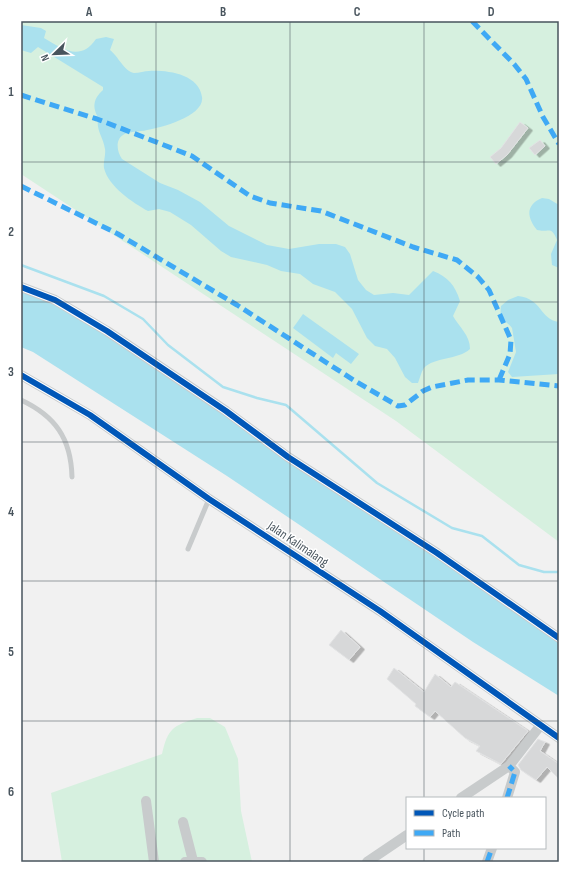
<svg xmlns="http://www.w3.org/2000/svg" width="580" height="883" font-family="'Sofia Sans Condensed',sans-serif">
<style>
.green{fill:#d6f0df}
.water{fill:#aae1ee}
.lines{fill:none;stroke-linecap:round;stroke-linejoin:round}
.stream{stroke:#aae1ee;stroke-width:2.5}
.building{fill:#d7d8d9;stroke:#e2e3e4;filter:url(#shadow)}
.service{stroke:#c8cbcc;stroke-width:5}
.minor{stroke:#c8cbcc;stroke-width:10}
.quiet{stroke:#3fa9f5;stroke-width:5;stroke-dasharray:10 5;stroke-linecap:butt}
.cycleway-casing{stroke:#fff;stroke-width:8}
.cycleway{stroke:#0057b8;stroke-width:6}
.grid{fill:none;stroke:#48545d;stroke-width:1;stroke-opacity:0.55}
.labels{text-anchor:middle;dominant-baseline:central;stroke-width:3;stroke-linejoin:round;paint-order:stroke}
.street-label{font-size:13px;fill:#48545d;stroke:#fff}
.neatline{fill:none;stroke:#48545d;stroke-width:1.5}
.grid-label{font-size:13px;text-anchor:middle;font-weight:bold;fill:#48545d}
</style>
<defs>
<filter id="shadow"><feDropShadow dx="4.5" dy="2.5" stdDeviation="0" flood-color="#0004"/></filter>
</defs>
<rect width="100%" height="100%" fill="#f1f1f1"/>
<path class="green" d="M21 21H559V542L396 421 21 174Z
M197 718H210L225 727 238 759 241 811 252 862H62L51 793 162 754C168 728 173 726 197 718Z"/>
<path class="water" d="M21 25 41 28 46 31 44 38C63 49 80 62 96 39L106 37 114 39 110 50C118 56 124 71 134 73 139 73 145 71 149 71 167 70 199 74 202 97 205 116 161 128 147 130 140 132 128 131 123 135 115 140 117 152 122 159L160 183 178 190 200 202 229 226 267 245 289 249 319 244H336L345 247 350 254 358 280 366 290 374 295 393 293 409 295 433 271C448 277 455 285 460 301L453 316C459 327 470 335 470 349 458 360 434 357 424 368 421 372 420 378 418 383H412L405 377 395 358 387 349 375 346 367 338 352 309 335 292 313 284 300 274 281 271 267 265 231 257 221 251 191 225 170 212 159 209 148 211C133 203 108 186 104 168 103 162 106 155 105 149 103 136 96 132 98 117 91 106 95 97 103 90V87L38 47 31 53 21 50Z
M542 198 549 199 559 205V268L552 265 551 254 557 240C551 225 549 233 537 230 527 218 525 205 542 198Z
M21 287 55 300 559 638V696L473 642 227 476 33 352 21 347Z
M518 296C543 299 539 319 559 322V374L512 377 508 372 516 352 512 328C504 318 499 322 501 306L508 300Z
M303 314 359 354 351 364 336 353 333 358 293 328Z"/>
<g class="lines">
<path class="stream" d="M21 265 104 296 143 319 168 345 223 387 257 398 286 405 377 483 452 528 482 536 519 565 544 572H559"/>
</g>
<path class="building" d="M520 122 528 128 507 155 496 164 490 157 501 148Z
M540 140 545 146 535 155 529 148Z
M341 630 360 647 349 660 329 645Z
M394 668 424 692 435 674 451 687 455 682 528 731 501 764 476 751 480 746 465 738 435 711 430 717 415 706 416 704 387 679Z
M538 739 545 742 540 751 559 764V779L547 767 536 780 521 770 518 765Z"/>
<g class="lines">
<path class="service" d="M21 400C55 416 71 438 72 477
M188 549 209 499"/>
<path class="minor" d="M21 287 55 300 107 331 226 411 288 457 437 553 559 638
M21 375 90 415 209 499 380 611 559 738
M461 798 509 766 540 726
M507 798 515 772 509 766
M146 801 154 862
M183 822 193 861
M185 862H202
M367 862 407 835
M487 862 492 848"/>
<path class="quiet" d="M472 21 514 64 526 79 543 117 559 144
M21 95 97 119 192 156 250 196 270 203 321 211 413 247 457 260 478 277 489 290 511 340 510 354 499 380
M21 186 118 234 237 305 355 381 398 406 405 405 423 391 432 387 468 380H499L559 386
M507 798 515 772 509 766
M487 862 492 848"/>
<g class="cycleway-casing">
<path id="cycleway" d="M21 287 55 300 107 331 226 411 288 457 437 553 559 638
M21 375 90 415 209 499 380 611 559 738"/>
</g>
<use href="#cycleway" class="cycleway"/>
</g>
<path class="grid" d="M156 21V862M290 21V862M424 21V798M21 162H559M21 302H559M21 442H559M21 581H559M21 721H559M424 848V862"/>
<g class="labels">
<g class="street-label">
<text transform="translate(298 544) rotate(34)">Jalan Kalimalang</text>
</g>
</g>
<rect width="580" height="883" fill="none" stroke="#ffffff" stroke-width="44"/>
<rect x="406" y="797" width="140" height="52" fill="#ffffff" stroke="#b6bbbe"/>
<rect x="414" y="810" width="20" height="6" fill="#0057b8" stroke="#b6bbbe"/>
<text x="442" y="817" font-size="12" fill="#48545d">Cycle path</text>
<rect x="414" y="830" width="20" height="6" fill="#3fa9f5" stroke="#b6bbbe"/>
<text x="442" y="837" font-size="12" fill="#48545d">Path</text>
<g transform="translate(54 54) rotate(247)" stroke="#ffffff" stroke-width="3" paint-order="stroke">
<path d="M0-3L7 15L0 10L-7 15Z" fill="#48545d"/>
<text y="-6" font-size="11" font-weight="bold" text-anchor="middle" fill="#48545d">N</text>
</g>
<rect x="22" y="22" width="536" height="839" class="neatline"/>
<g class="grid-label">
<text x="89" y="16">A</text>
<text x="223" y="16">B</text>
<text x="357" y="16">C</text>
<text x="491" y="16">D</text>
<text x="11" y="96">1</text>
<text x="11" y="236">2</text>
<text x="11" y="376">3</text>
<text x="11" y="516">4</text>
<text x="11" y="656">5</text>
<text x="11" y="796">6</text>
</g>
</svg>
